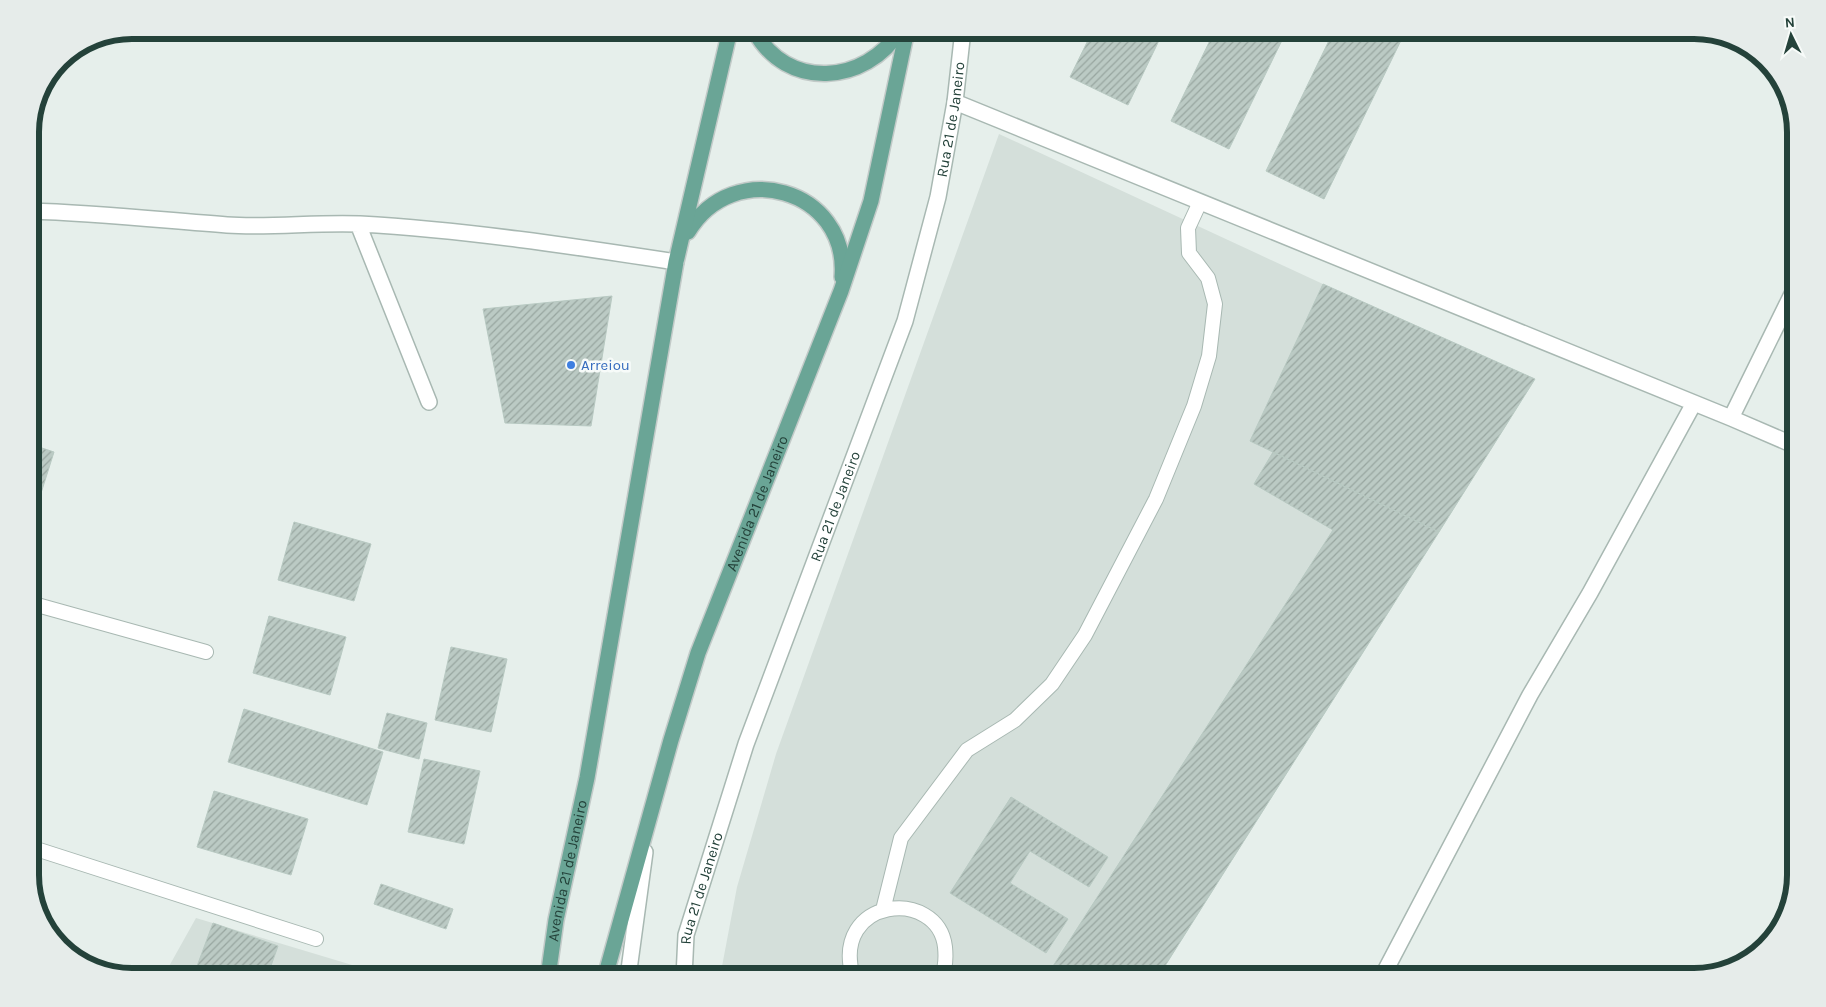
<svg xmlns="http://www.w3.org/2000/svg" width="1826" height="1007" font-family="Karla,sans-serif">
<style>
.built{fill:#d4dfda}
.building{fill:url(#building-hatch);stroke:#b8c9c2}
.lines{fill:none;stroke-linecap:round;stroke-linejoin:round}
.service-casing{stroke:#a8b8b2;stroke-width:16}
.minor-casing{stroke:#a8b8b2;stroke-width:18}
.tertiary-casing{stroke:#a8b8b2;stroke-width:18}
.primary-casing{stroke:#c2cac8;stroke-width:18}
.service{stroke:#fff;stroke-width:14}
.minor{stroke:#fff;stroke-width:15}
.tertiary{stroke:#fff;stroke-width:15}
.primary{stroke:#6aa596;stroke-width:15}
.shop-dot{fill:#3f7fe0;stroke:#f7fbf9;stroke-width:2}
.labels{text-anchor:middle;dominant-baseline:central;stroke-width:5;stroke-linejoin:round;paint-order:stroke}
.street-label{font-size:15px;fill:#24423a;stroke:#f7fbf9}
.shop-label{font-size:15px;fill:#366cbe;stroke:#f7fbf9;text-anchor:start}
.rim{fill:none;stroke:#24423a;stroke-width:6}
</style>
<defs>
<pattern id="building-hatch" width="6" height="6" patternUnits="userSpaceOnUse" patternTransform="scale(1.25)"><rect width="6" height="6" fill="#bbcac4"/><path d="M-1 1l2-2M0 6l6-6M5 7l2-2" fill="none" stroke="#98a6a0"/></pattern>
</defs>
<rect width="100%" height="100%" fill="#e6efeb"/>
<path class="built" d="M 999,134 L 1323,284 L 1535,379 L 1158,977 L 720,977 L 737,887 L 776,754 Z
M 196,918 L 392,977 L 163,977 Z"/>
<path class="building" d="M 1093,30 L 1164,30 L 1128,105 L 1070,77 Z
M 1215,30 L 1287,30 L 1229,149 L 1171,121 Z
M 1334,30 L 1406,30 L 1324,199 L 1266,171 Z
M 1323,284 L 1535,379 L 1439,532 L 1250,441 Z
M 612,296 L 591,426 L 505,423 L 483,309 Z
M 30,444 L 54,452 L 30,528 Z
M 1273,452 L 1439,532 L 1158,977 L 1046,977 L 1333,530 L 1254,484 Z
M 294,522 L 371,544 L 354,601 L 278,580 Z
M 269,616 L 346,637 L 330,695 L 253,673 Z
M 451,647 L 507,659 L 491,732 L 435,720 Z
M 244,709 L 383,752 L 367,805 L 228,762 Z
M 387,713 L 427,723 L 419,759 L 378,748 Z
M 424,759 L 480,771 L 464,844 L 408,832 Z
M 214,791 L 308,819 L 291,875 L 197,847 Z
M 1011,797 L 1108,857 L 1089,887 L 1030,851 L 1010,883 L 1068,919 L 1046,953 L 950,893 Z
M 381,884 L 453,909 L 446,929 L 374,904 Z
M 213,923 L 278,946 L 267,977 L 193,977 Z"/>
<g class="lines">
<g class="service-casing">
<path id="service" d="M 30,603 L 206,652
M 30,847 L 316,939
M 883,910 L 901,838 L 967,750 L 1015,720 L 1052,684 L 1085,635 L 1156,499 L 1194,406 L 1209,356 L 1215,304 L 1208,278 L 1189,253 L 1188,228 L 1200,202
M 853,977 C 830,897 938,887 945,947 C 946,957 946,968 941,977"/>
</g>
<g class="minor-casing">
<path id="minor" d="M 955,102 L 1731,418 L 1796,446
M 30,211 C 96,213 161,220 227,225 C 271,228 316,222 360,224 C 466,230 571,246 676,262
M 358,224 L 429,402
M 1731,418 L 1796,286
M 1382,977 L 1530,695 L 1590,593 L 1694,403"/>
</g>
<g class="tertiary-casing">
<g id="tertiary">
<path d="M 628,977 L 645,852"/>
<path id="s1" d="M 684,977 L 686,935 L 746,744 L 905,321 L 938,197 L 955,102 L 963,30"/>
</g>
</g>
<g class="primary-casing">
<g id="primary">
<path d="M 754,30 C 786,91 866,85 900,30"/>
<path d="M 688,232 C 733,156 849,189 842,277"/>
<path id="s2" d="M 548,977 L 556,920 L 587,778 L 676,262 L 730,30"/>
<path id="s3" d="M 605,977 L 671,740 L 698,653 L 841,291 L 871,201 L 907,30"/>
</g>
</g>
<use href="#service" class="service"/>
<use href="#minor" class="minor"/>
<use href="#tertiary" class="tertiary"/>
<use href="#primary" class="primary"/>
</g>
<circle class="shop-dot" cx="571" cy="365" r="5"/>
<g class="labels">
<g class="street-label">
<text stroke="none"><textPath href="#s1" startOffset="901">Rua 21 de Janeiro</textPath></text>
<text stroke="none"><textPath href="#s3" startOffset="498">Avenida 21 de Janeiro</textPath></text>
<text stroke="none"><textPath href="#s1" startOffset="496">Rua 21 de Janeiro</textPath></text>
<text stroke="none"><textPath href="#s2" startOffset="108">Avenida 21 de Janeiro</textPath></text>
<text stroke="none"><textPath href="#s1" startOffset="91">Rua 21 de Janeiro</textPath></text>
</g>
<g class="shop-label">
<text x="581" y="365">Arreiou</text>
</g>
</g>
<path d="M0 0H1826V1007H0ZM132 39H1694A93 93 0 0 1 1787 132V875A93 93 0 0 1 1694 968H132A93 93 0 0 1 39 875V132A93 93 0 0 1 132 39Z" fill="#e6ecea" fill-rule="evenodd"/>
<path class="rim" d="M132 39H1694A93 93 0 0 1 1787 132V875A93 93 0 0 1 1694 968H132A93 93 0 0 1 39 875V132A93 93 0 0 1 132 39Z"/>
<g transform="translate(1791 35) rotate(355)" stroke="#f7fbf9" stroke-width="4" paint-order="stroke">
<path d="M0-4L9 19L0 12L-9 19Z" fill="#24423a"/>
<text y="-8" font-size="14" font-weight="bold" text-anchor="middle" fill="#24423a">N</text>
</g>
</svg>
